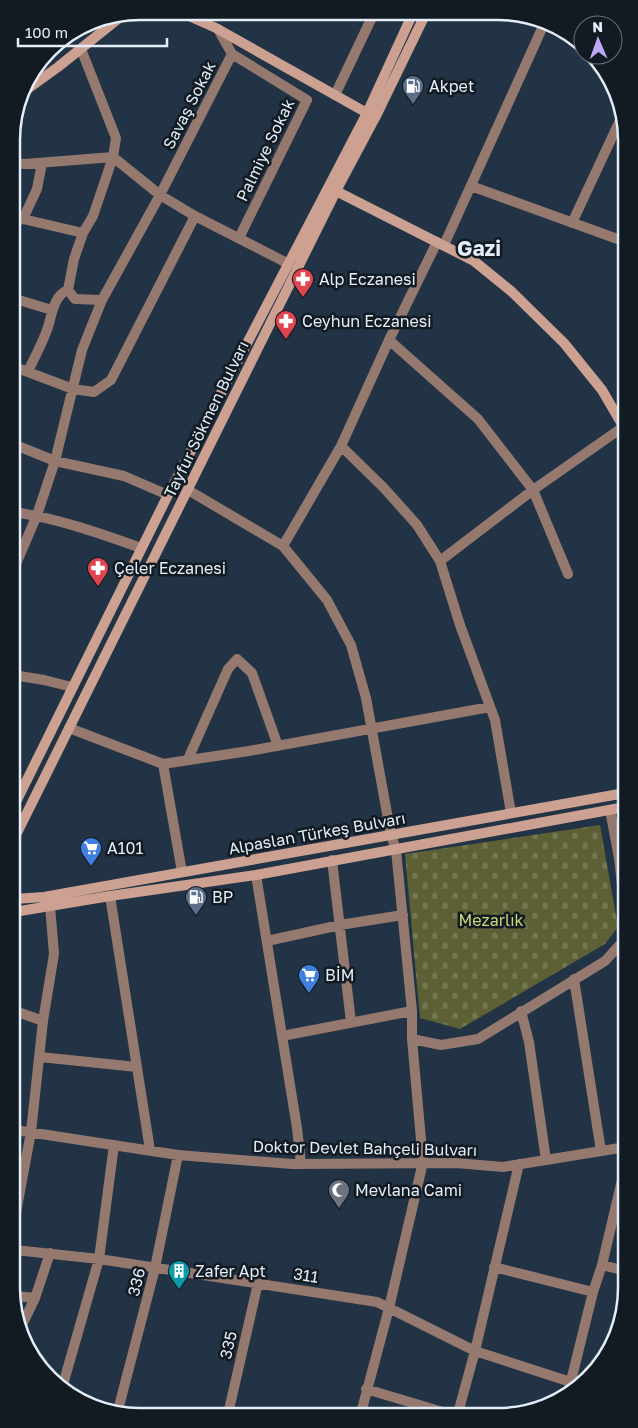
<svg xmlns="http://www.w3.org/2000/svg" width="638" height="1428" font-family="'Golos Text',sans-serif">
<style>
.cemetery{fill:url(#cemetery-stones)}
.lines{fill:none;stroke-linecap:round;stroke-linejoin:round}
.street{stroke:#95796f;stroke-width:10}
.secondary{stroke:#cda191;stroke-width:10}
.labels{text-anchor:middle;dominant-baseline:central;stroke-width:5;stroke-linejoin:round;paint-order:stroke}
.poi-label{font-size:16px;fill:#e3eef9;stroke:#121a22;text-anchor:start}
.street-label{font-size:16px;fill:#e3eef9;stroke:#121a22}
.park-label{font-size:16px;fill:#ced67b;stroke:#121a22}
.district-label{font-size:21px;font-weight:bold;fill:#e3eef9;stroke:#121a22}
.rim{fill:none;stroke:#e3eef9;stroke-width:2.5}
</style>
<defs>
<pattern id="cemetery-stones" width="16" height="16" patternUnits="userSpaceOnUse" patternTransform="scale(1.25)"><rect width="16" height="16" fill="#5c6034"/><path d="M2 7V4a2 2 0 0 1 4 0v3zM10 15v-3a2 2 0 0 1 4 0v3z" fill="#737752"/></pattern>
</defs>
<rect width="100%" height="100%" fill="#213344"/>
<path class="cemetery" d="M 600,825 L 618,927 L 605,944 L 460,1029 L 420,1018 L 405,854 Z"/>
<g class="lines">
<path class="street" d="M 232,54 L 307,100 L 239,238
M 29,76 L 34,84
M 335,95 L 374,13
M 12,163 L 25,164 L 113,157 L 160,195 L 195,216 L 289,264
M 471,186 L 623,241
M 23,219 L 37,189 L 42,163
M 12,221 L 23,219 L 83,233
M 572,223 L 622,116
M 444,245 L 544,24
M 68,290 L 74,259 L 83,233 L 93,216 L 113,157 L 116,138 L 81,49
M 68,290 L 75,299 L 102,300
M 12,298 L 52,310
M 389,340 L 478,419 L 533,490 L 568,574
M 12,366 L 73,389 L 94,392 L 111,380 L 195,216
M 28,371 C 35,357 43,342 48,327 C 52,314 54,295 68,290
M 13,444 L 55,461 L 124,476 L 168,495
M 341,446 L 384,488 L 417,525 L 440,561 L 460,625 L 495,720 L 511,813
M 188,490 L 283,546 L 327,600 L 351,645 L 366,698 L 391,835 L 396,850 L 412,1011 L 412,1039 L 423,1162 L 389,1308 L 361,1413
M 13,512 C 57,518 99,533 141,548
M 283,546 L 341,446 L 389,340 L 437,242
M 440,561 L 533,490 L 623,427
M 13,571 L 37,515 L 55,461 L 82,350 L 102,300 L 160,195 L 232,54 L 218,29
M 13,675 L 44,680 L 72,687
M 69,728 L 163,764 L 182,872
M 188,759 L 228,669 L 237,659 L 252,673 L 278,746
M 163,764 L 249,751 L 490,707
M 610,810 L 619,858 L 625,912
M 332,860 L 351,1022
M 256,875 L 297,1128 L 301,1164
M 110,896 L 150,1150
M 267,941 L 340,925 L 403,915
M 574,979 L 601,1151
M 15,1011 L 43,1021
M 521,1011 L 529,1042 L 546,1160
M 282,1036 L 412,1011
M 412,1039 L 441,1045 L 478,1039 L 605,961 L 625,939
M 40,1057 L 137,1067
M 15,1130 L 178,1155 L 292,1164 L 456,1163 L 503,1167 L 626,1147
M 15,1218 L 31,1132 L 43,1021 L 54,954 L 50,906
M 15,1250 L 99,1259 L 377,1302 L 475,1351 L 577,1384
M 602,1265 L 626,1271
M 494,1267 L 593,1292
M 16,1296 L 35,1298
M 20,1329 L 35,1298 L 50,1253
M 62,1388 L 99,1259 L 114,1145
M 366,1389 L 446,1413
M 569,1389 L 593,1292 L 602,1265 L 626,1163
M 458,1413 L 475,1351 L 519,1164
M 117,1414 L 155,1268 L 178,1155
M 228,1414 L 258,1283"/>
<path class="secondary" d="M 180,12 L 216,28 L 367,113
M 22,93 L 58,67 L 124,14
M 336,191 L 474,261 L 511,291 L 564,343 L 602,390 L 623,426
M 14,806 L 168,495 L 367,113 L 413,13
M 14,839 L 336,191 L 376,116 L 426,13
M 14,899 L 44,897 L 625,793
M 14,912 L 110,896 L 256,875 L 625,807"/>
</g>
<defs>
<g id="fuel-pin" transform="scale(1.125)"><path d="M0 17L-7.5 6A9.5 9.5 0 1 1 7.5 6Z" fill="#5c6f8a" stroke="#121a22"/><path d="M-5.5-6h7V0h2V4h1.3V-2.5L3-4.5l.8-.8L6-3V5H2.5V1h-1V6h-7ZM-4.2-4.7v3.2H.2V-4.7Z" fill="#fff"/></g>
<g id="pharmacy-pin" transform="scale(1.125)"><path d="M0 17L-7.5 6A9.5 9.5 0 1 1 7.5 6Z" fill="#e0444e" stroke="#121a22"/><path d="M-2-6h4v4h4v4h-4v4h-4v-4h-4v-4h4Z" fill="#fff"/></g>
<g id="supermarket-pin" transform="scale(1.125)"><path d="M0 17L-7.5 6A9.5 9.5 0 1 1 7.5 6Z" fill="#3f7fe0" stroke="#121a22"/><path d="M-6-5.5h2.5l.6 2H6L4.5 2H-2.5L-4.4-4H-6ZM-1.5 3.2a1.3 1.3 0 1 0 .1 0ZM3 3.2a1.3 1.3 0 1 0 .1 0Z" fill="#fff"/></g>
<g id="mosque-pin" transform="scale(1.125)"><path d="M0 17L-7.5 6A9.5 9.5 0 1 1 7.5 6Z" fill="#6b7280" stroke="#121a22"/><path d="M3.5-4.9A6 6 0 1 0 3.5 4.9A5 5 0 1 1 3.5-4.9Z" fill="#fff"/></g>
<g id="building-pin" transform="scale(1.125)"><path d="M0 17L-7.5 6A9.5 9.5 0 1 1 7.5 6Z" fill="#0f9aa8" stroke="#121a22"/><path d="M-4-6H4V6H1V3H-1V6H-4ZM-2.5-4.3h1.7v1.8h-1.7ZM.8-4.3h1.7v1.8H.8ZM-2.5-1h1.7V.8h-1.7ZM.8-1h1.7V.8H.8Z" fill="#fff"/></g>
</defs>
<g fill-rule="evenodd">
<use href="#fuel-pin" x="413" y="86"/>
<use href="#pharmacy-pin" x="303" y="279"/>
<use href="#pharmacy-pin" x="286" y="321"/>
<use href="#pharmacy-pin" x="98" y="568"/>
<use href="#supermarket-pin" x="91" y="848"/>
<use href="#fuel-pin" x="196" y="897"/>
<use href="#supermarket-pin" x="309" y="975"/>
<use href="#mosque-pin" x="339" y="1190"/>
<use href="#building-pin" x="179" y="1271"/>
</g>
<g class="labels">
<g class="poi-label">
<text x="429" y="86">Akpet</text>
<text x="319" y="279">Alp Eczanesi</text>
<text x="302" y="321">Ceyhun Eczanesi</text>
<text x="114" y="568">Çeler Eczanesi</text>
<text x="107" y="848">A101</text>
<text x="212" y="897">BP</text>
<text x="325" y="975">BİM</text>
<text x="355" y="1190">Mevlana Cami</text>
<text x="195" y="1271">Zafer Apt</text>
</g>
<g class="street-label">
<text transform="translate(189 105) rotate(-63)">Savaş Sokak</text>
<text transform="translate(265 150) rotate(-64)">Palmiye Sokak</text>
<text transform="translate(206 419) rotate(-64)">Tayfur Sökmen Bulvarı</text>
<text transform="translate(317 833) rotate(-10)">Alpaslan Türkeş Bulvarı</text>
<text transform="translate(365 1148) rotate(1)">Doktor Devlet Bahçeli Bulvarı</text>
<text transform="translate(306 1275) rotate(9)">311</text>
<text transform="translate(136 1282) rotate(-76)">336</text>
<text transform="translate(228 1345) rotate(-77)">335</text>
</g>
<g class="park-label">
<text x="491" y="920">Mezarlık</text>
</g>
<g class="district-label">
<text x="479" y="248">Gazi</text>
</g>
</g>
<path d="M0 0H638V1428H0ZM140 20H498A120 120 0 0 1 618 140V1288A120 120 0 0 1 498 1408H140A120 120 0 0 1 20 1288V140A120 120 0 0 1 140 20Z" fill="#121a22" fill-rule="evenodd"/>
<path class="rim" d="M140 20H498A120 120 0 0 1 618 140V1288A120 120 0 0 1 498 1408H140A120 120 0 0 1 20 1288V140A120 120 0 0 1 140 20Z"/>
<g transform="translate(598 40) rotate(358)"><circle r="24" fill="#121a22" stroke="#666f78"/>
<path d="M0-4L9 19L0 12L-9 19Z" fill="#bfa9f4"/>
<text y="-8" font-size="14" font-weight="bold" text-anchor="middle" fill="#e3eef9">N</text>
</g>
<path d="M18 38v8h149v-8" fill="none" stroke="#e3eef9" stroke-width="2.5"/>
<text x="25" y="38" font-size="15" fill="#e3eef9" stroke="#121a22" stroke-width="4" paint-order="stroke">100 m</text>
</svg>
